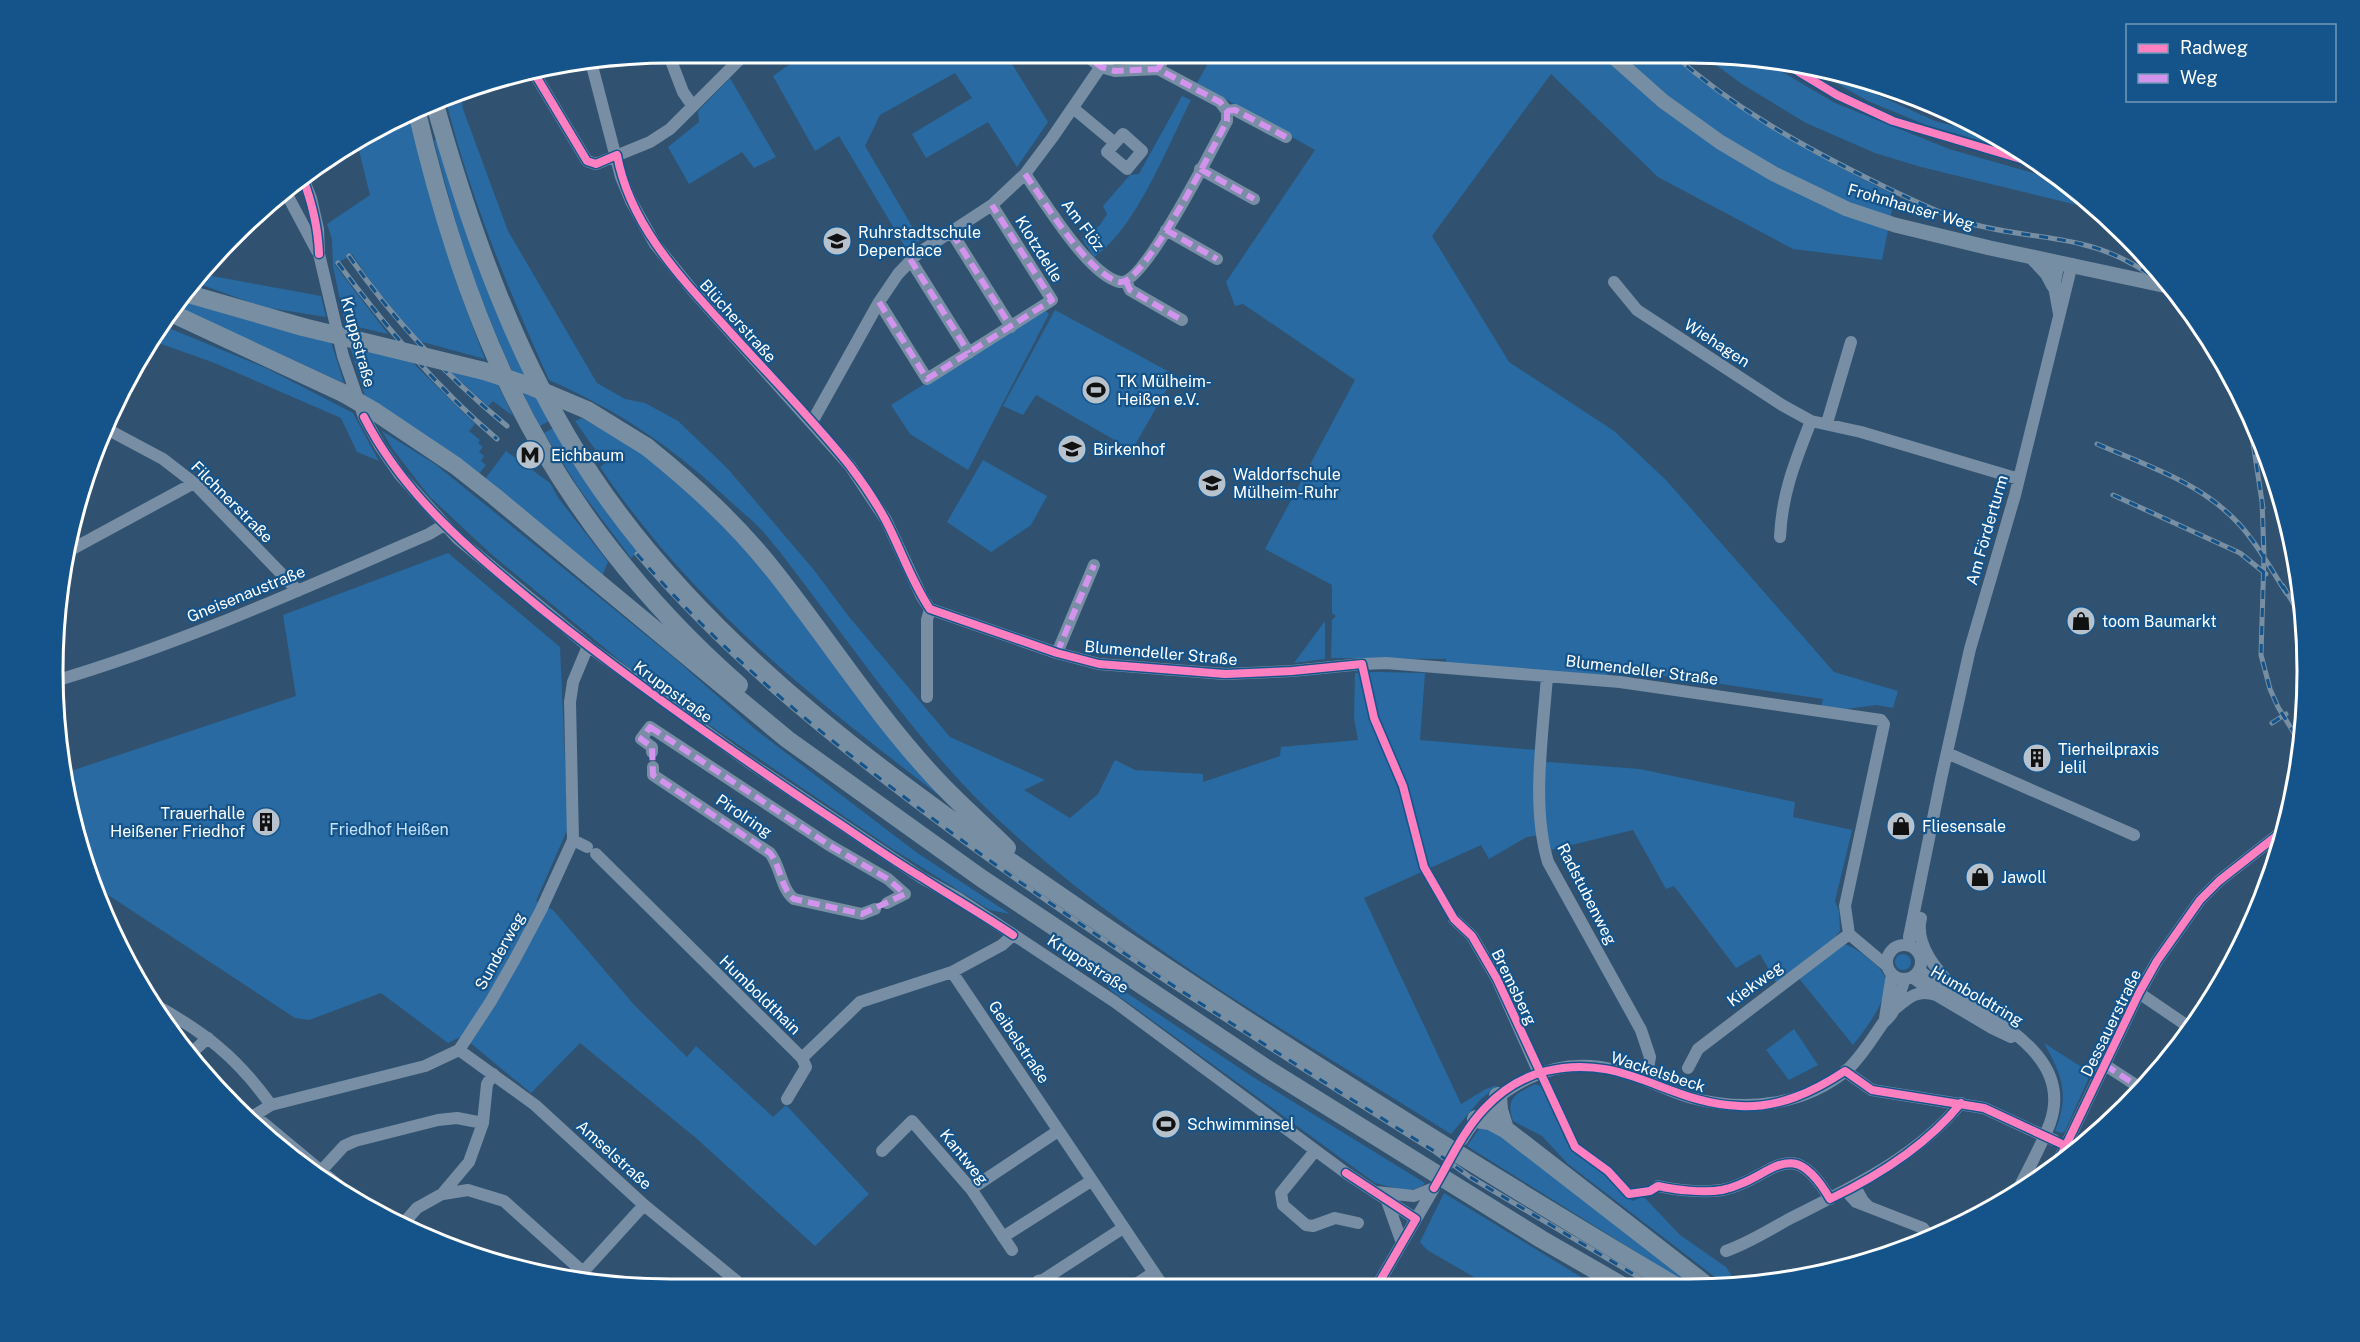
<svg xmlns="http://www.w3.org/2000/svg" width="2360" height="1342" font-family="'Public Sans',sans-serif">
<style>
.green{fill:#286aa1}
.lines{fill:none;stroke-linecap:round;stroke-linejoin:round}
.minor-tunnel{stroke:#4f6c85;stroke-width:12;stroke-dasharray:12 6;stroke-linecap:butt}
.minor{stroke:#778ea4;stroke-width:12}
.major{stroke:#768ea3;stroke-width:15}
.highway{stroke:#788fa3;stroke-width:18}
.rail-casing{stroke:#788fa3;stroke-width:5}
.rail{stroke:#15548b;stroke-width:3;stroke-dasharray:9;stroke-linecap:butt}
.minor-bridge{stroke:#778ea4;stroke-width:12}
.highway-bridge{stroke:#788fa3;stroke-width:18}
.quiet{stroke:#d193ec;stroke-width:6;stroke-dasharray:12 6;stroke-linecap:butt}
.cycleway-casing{stroke:#15548b;stroke-width:11}
.cycleway{stroke:#ff80c0;stroke-width:8}
.labels{text-anchor:middle;dominant-baseline:central;stroke-width:4.5;stroke-linejoin:round;paint-order:stroke}
.street-label{font-size:16px;fill:#fff;stroke:#15548b}
.poi-label{font-size:16px;fill:#fff;stroke:#15548b;text-anchor:start}
.park-label{font-size:16px;fill:#c3e2fb;stroke:#15548b}
.rim{fill:none;stroke:#fff;stroke-width:3}
</style>
<rect width="100%" height="100%" fill="#305270"/>
<path class="green" d="M 1670,54 C 1737,113 1815,156 1895,195 L 1882,260 L 1793,249 L 1658,177 L 1551,74 L 1432,236 L 1509,362 L 1614,431 L 1666,480 L 1834,672 L 1898,691 L 1893,708 L 1876,705 L 1846,709 L 1821,707 L 1823,699 L 1688,679 L 1615,670 L 1605,676 L 1446,663 L 1446,659 L 1331,658 L 1332,620 L 1336,616 L 1332,613 L 1332,585 L 1265,549 L 1355,380 L 1243,304 L 1235,306 L 1226,282 L 1315,150 L 1197,83 L 1212,56 Z
M 1701,54 L 1729,54 L 1762,60 L 1835,103 L 1949,149 L 2061,181 L 2102,211 L 1921,167 L 1875,153 L 1806,123 L 1742,84 Z
M 1007,56 L 1048,122 L 1017,167 L 988,122 L 926,158 L 912,134 L 972,98 L 955,73 L 880,115 L 865,146 L 920,240 L 907,250 L 839,136 L 815,151 L 773,76 L 800,57 Z
M 1815,71 L 1844,77 L 1871,92 L 1935,121 L 2005,140 L 2023,153 L 1926,125 L 1868,101 Z
M 730,78 L 776,157 L 754,168 L 742,152 L 689,184 L 668,147 L 699,122 L 698,111 Z
M 460,90 L 463,109 L 508,231 L 597,383 L 625,399 L 645,403 L 678,421 L 728,469 L 814,570 L 850,618 L 950,737 L 1045,780 L 1024,790 L 1070,818 L 1098,794 L 1115,760 L 1135,770 L 1203,774 L 1203,782 L 1280,756 L 1281,747 L 1358,740 L 1354,718 L 1355,673 C 1379,671 1401,673 1425,673 L 1420,740 L 1536,750 L 1535,761 L 1640,769 L 1795,802 L 1793,817 L 1852,830 L 1835,901 L 1839,911 L 1840,931 L 1833,940 C 1849,945 1858,949 1870,960 C 1876,965 1883,970 1885,978 C 1891,997 1864,1031 1853,1045 L 1797,976 L 1777,984 L 1760,954 L 1736,968 L 1674,886 L 1666,889 L 1633,830 L 1551,850 L 1547,834 L 1527,837 L 1489,859 L 1481,845 L 1364,898 L 1461,1104 L 1486,1089 L 1498,1085 L 1481,1099 L 1451,1134 C 1291,1033 1120,939 983,805 C 921,743 870,671 817,601 C 800,579 784,556 766,535 C 756,523 743,513 731,502 C 677,450 618,410 549,380 C 508,289 469,194 445,97 Z
M 1182,96 L 1191,100 C 1168,145 1136,229 1094,257 L 1082,239 L 1100,225 L 1107,214 L 1103,206 L 1130,175 L 1139,174 Z
M 408,112 C 428,196 453,278 485,359 L 419,341 L 374,286 L 352,254 L 335,265 L 388,334 L 345,324 L 333,266 L 332,239 L 327,224 L 370,195 L 357,142 Z
M 437,139 L 551,420 L 540,426 C 509,368 482,307 462,243 C 452,210 443,175 434,141 Z
M 203,272 L 212,276 L 321,296 L 326,317 L 263,307 L 194,282 Z
M 181,298 L 331,342 L 344,383 L 174,306 Z
M 1044,309 L 1049,314 L 968,470 L 910,434 L 891,405 Z
M 1055,310 L 1175,375 L 1132,450 L 1036,395 L 1023,415 L 1003,406 Z
M 159,324 L 266,368 L 353,413 L 379,461 L 357,452 L 341,418 L 212,362 L 150,340 Z
M 350,346 L 410,360 L 475,424 L 469,431 L 480,440 L 478,443 L 483,447 L 479,452 L 484,456 L 481,461 L 486,465 L 479,474 L 365,396 Z
M 447,369 L 497,383 L 513,416 L 493,401 L 488,406 Z
M 582,418 L 647,456 L 716,513 L 961,812 C 824,707 697,611 600,467 L 608,461 L 594,448 L 575,421 Z
M 555,427 L 639,550 L 631,558 L 580,490 L 544,433 Z
M 382,431 L 435,464 L 673,657 L 756,730 L 916,852 L 1010,914 L 990,910 L 891,848 L 647,683 L 491,554 L 429,496 L 392,448 Z
M 506,451 L 550,483 L 559,499 L 608,562 L 602,576 L 485,479 Z
M 983,460 L 1047,496 L 1031,525 L 991,552 L 947,522 Z
M 448,553 L 560,647 L 568,828 L 536,901 L 553,910 L 635,1006 L 687,1057 L 696,1046 L 773,1117 L 786,1105 L 869,1194 L 815,1246 L 696,1138 L 580,1043 L 531,1093 L 462,1036 L 448,1043 L 381,993 L 309,1020 L 295,1018 L 93,885 L 64,792 L 62,774 L 296,696 L 283,615 Z
M 1325,621 L 1325,659 L 1294,663 Z
M1895 962a8 8 0 1 1 16 0a8 8 0 1 1-16 0Z
M 1091,969 L 1253,1077 L 1425,1183 C 1414,1196 1389,1186 1375,1183 L 1112,991 Z
M 1794,1029 L 1818,1065 L 1789,1080 L 1766,1050 Z
M 2044,1043 L 2091,1073 L 2065,1131 L 2062,1133 L 2055,1131 C 2070,1095 2062,1075 2044,1043 Z
M 1535,1084 L 1541,1086 L 1569,1147 L 1608,1174 L 1625,1195 L 1633,1201 L 1643,1196 L 1680,1235 L 1726,1267 L 1737,1284 L 1724,1284 L 1568,1164 L 1542,1136 L 1513,1121 C 1505,1097 1516,1094 1535,1084 Z
M 254,1127 L 260,1128 L 309,1169 L 263,1136 Z
M 1493,1127 L 1694,1285 L 1689,1285 L 1467,1146 L 1479,1129 Z
M 1444,1193 L 1594,1285 L 1488,1285 L 1427,1250 L 1420,1242 Z"/>
<g class="lines">
<path class="minor-tunnel" d="M 1438,1182 L 1457,1148"/>
<path class="minor" d="M 590,58 L 621,177 L 631,201 L 655,244 L 694,292 L 850,466 L 886,520 L 922,597 L 930,609
M 670,58 L 683,92 L 692,105
M 1158,69 L 1165,56
M 533,71 L 587,161 L 596,164 L 650,142 L 670,129 L 742,57
M 1073,108 L 1115,143 L 1107,152 L 1127,169 L 1142,151 L 1123,134 L 1115,143
M 1227,111 L 1235,110 L 1286,137
M 1200,169 L 1254,199
M 1025,174 C 1044,201 1089,276 1120,282 C 1144,285 1214,145 1227,121 L 1227,111 L 1220,102 L 1158,69 L 1115,71 L 1101,67 L 1087,56
M 302,176 L 311,198 L 318,229 L 319,254 L 343,356 L 364,417 L 380,446 L 400,475 L 457,538 L 588,646 L 747,761 L 922,878 L 958,898 L 1115,1002 L 1346,1173 L 1416,1219
M 284,189 L 317,251
M 1166,230 L 1217,259
M 952,233 L 1011,327
M 910,259 L 969,353
M 1126,281 L 1130,290 L 1182,320
M 1614,282 L 1637,310 L 1782,405 L 1811,421 L 1861,432 L 2019,479
M 879,302 L 927,379 L 1052,300 L 992,205
M 2059,314 L 2054,286 L 2059,262
M 812,422 L 879,302 L 898,274 L 917,254 L 992,205 L 1025,174 L 1052,138 L 1108,56
M 1827,423 L 1851,342
M 105,428 L 163,459 L 194,483 L 298,591
M 1780,537 C 1782,493 1795,462 1811,421
M 65,553 L 194,483
M 930,609 L 1057,653 L 1099,664 L 1225,674 L 1292,671 L 1362,664 L 1386,663 L 1620,682 L 1881,720 L 1884,724 L 1845,906 L 1849,934 L 1887,966
M 1057,653 L 1094,565
M 1547,676 C 1543,734 1531,806 1548,862 L 1641,1030 L 1650,1057 L 1646,1080
M 55,681 C 184,643 306,587 429,534 L 444,525
M 927,697 L 927,620 L 930,609
M 652,752 L 652,747 L 641,739 L 650,727 L 829,845 L 888,879 L 905,894 L 887,903
M 1947,753 L 2134,835
M 653,767 L 653,775 L 770,853 C 781,867 781,889 794,899 L 862,914 L 875,909
M 573,840 L 587,847
M 596,854 L 802,1058 L 860,1002 L 952,972 L 1002,945 L 1013,935
M 1921,918 C 1914,945 1938,972 1956,990
M 1454,919 L 1472,936 L 1497,979 L 1539,1073
M1887 962a17 17 0 1 1 34 0a17 17 0 1 1-34 0Z
M 1910,946 L 1909,937 L 1941,779 L 1970,649 L 2015,495 L 2072,264
M 1919,970 C 1934,984 1952,991 1969,1002 C 2011,1030 2071,1063 2050,1123 C 2041,1147 2027,1171 2016,1194
M 952,972 L 1163,1286
M 1912,977 L 1938,996 L 1992,1028 L 2011,1037
M 2139,993 L 2189,1027
M 152,1003 C 204,1032 236,1056 271,1105
M 1896,1008 C 1909,997 1918,989 1936,995
M 1885,1018 L 1892,974
M 459,1050 L 535,1105 L 644,1205 L 745,1288
M 189,1055 L 208,1038
M 2105,1065 L 2142,1089
M 1688,1068 L 1698,1049 L 1849,934
M 1845,1071 L 1872,1090 L 1984,1108 L 2029,1129
M 787,1099 L 806,1067 L 802,1058
M 254,1115 L 367,1209
M 247,1120 L 271,1105 L 425,1066 L 459,1050 L 491,1001 L 515,959 L 541,910 L 573,840 L 570,702 L 573,682 L 588,646
M 1462,1140 C 1494,1087 1552,1054 1615,1070 C 1642,1076 1666,1091 1692,1098 C 1745,1112 1804,1106 1847,1070 C 1862,1056 1871,1040 1883,1023 C 1886,1020 1890,1017 1892,1013 C 1899,1004 1900,990 1905,979
M 882,1151 L 912,1121 L 971,1189 L 1012,1250
M 1315,1151 L 1281,1193 L 1283,1205 L 1306,1225 L 1313,1226 L 1335,1218 L 1358,1223
M 2056,1166 L 2139,993 L 2157,961 L 2200,900 L 2219,881 L 2284,830
M 321,1171 L 344,1146 L 355,1141 L 438,1120 L 457,1118 L 483,1123
M 1658,1186 C 1675,1190 1704,1193 1722,1190 C 1772,1180 1790,1130 1830,1199
M 971,1189 L 1058,1131
M 1846,1191 L 1856,1202 L 1869,1207 L 1863,1201 L 1855,1187
M 1376,1192 L 1414,1196 L 1434,1188
M 443,1194 L 468,1190 L 504,1201 L 583,1272
M 1387,1201 L 1402,1243
M 1869,1207 L 1923,1228 L 1929,1236
M 403,1224 L 417,1208 L 442,1194 L 469,1162 L 483,1123 L 487,1084 L 493,1074
M 1003,1237 L 1091,1181
M 1726,1251 C 1749,1243 1769,1230 1791,1218 C 1852,1187 1917,1157 1961,1103
M 580,1280 L 583,1272 L 644,1205
M 1038,1281 L 1043,1280 L 1123,1228
M 1133,1286 L 1153,1273
M 1377,1286 L 1434,1188"/>
<path class="major" d="M 1610,54 L 1663,101 L 1720,142 L 1774,174 L 1847,209 L 1895,225 L 1990,248 L 2172,287
M 2032,257 L 2047,273 L 2054,286"/>
<path class="highway" d="M 434,101 C 471,232 516,361 592,476 C 712,656 904,789 1081,910 C 1274,1042 1473,1165 1674,1285
M 416,108 C 438,203 467,300 510,388 C 564,500 646,604 739,685
M 185,293 L 303,327
M 169,312 L 343,393
M 374,411 L 456,466 L 494,496 L 787,739 L 981,878 L 1269,1070 L 1541,1239 L 1621,1285
M 647,447 C 694,485 736,523 774,571 C 828,639 876,715 936,779 C 958,803 984,825 1007,848
M 1498,1096 L 1499,1110 L 1505,1129
M 1476,1119 L 1490,1121 L 1505,1129 L 1705,1284"/>
<g class="rail-casing">
<path id="rail" d="M 1673,54 C 1732,107 1802,146 1873,181 C 1904,196 1936,212 1969,223 C 2005,234 2044,235 2081,244 C 2121,253 2152,274 2183,300
M 349,256 C 395,322 445,375 507,426
M 338,263 C 386,327 436,387 497,439
M 2248,410 L 2263,508
M 2097,444 C 2148,466 2202,483 2240,525 C 2259,546 2272,571 2287,594
M 2113,495 L 2240,553 L 2266,574
M 2262,500 L 2264,556 L 2261,655 L 2270,689 L 2278,707 L 2302,746
M 637,554 C 722,654 823,736 928,815 C 1090,937 1262,1043 1434,1151 L 1470,1177 L 1652,1285
M 2283,586 L 2305,623
M 2272,723 L 2286,714"/>
</g>
<use href="#rail" class="rail"/>
<path class="minor-bridge" d="M 2029,1129 L 2054,1140"/>
<path class="highway-bridge" d="M 303,327 L 484,371 L 530,386 L 587,410 L 647,447
M 343,393 L 374,411"/>
<path class="quiet" d="M 1158,69 L 1165,56
M 1227,111 L 1235,110 L 1286,137
M 1200,169 L 1254,199
M 1025,174 C 1044,201 1089,276 1120,282 C 1144,285 1214,145 1227,121 L 1227,111 L 1220,102 L 1158,69 L 1115,71 L 1101,67 L 1087,56
M 1166,230 L 1217,259
M 952,233 L 1011,327
M 910,259 L 969,353
M 1126,281 L 1130,290 L 1182,320
M 879,302 L 927,379 L 1052,300 L 992,205
M 1057,653 L 1094,565
M 650,727 L 829,845 L 888,879 L 905,894 L 862,914 L 794,899 C 781,889 781,867 770,853 L 653,775 L 652,747 L 641,739 Z
M 2105,1065 L 2142,1089"/>
<g class="cycleway-casing">
<path id="cycleway" d="M 1789,66 L 1837,95 L 1893,121 L 2038,164
M 533,71 L 587,161 L 596,164 L 617,155 C 630,227 684,281 731,333 C 771,377 813,420 850,466 C 863,483 875,501 885,519 C 901,549 911,581 930,609 L 1057,653 L 1099,664 L 1225,674 L 1292,671 L 1362,664 L 1374,718 L 1403,786 L 1424,867 L 1454,919 L 1472,936 L 1497,979 L 1575,1147 L 1608,1171 L 1629,1194 L 1650,1191 L 1658,1186 C 1675,1190 1704,1193 1722,1190 C 1772,1180 1790,1130 1830,1199 C 1878,1176 1927,1145 1961,1103
M 302,176 C 312,202 318,226 319,254
M 364,417 C 405,498 475,554 544,611 C 632,682 725,747 819,810 C 853,832 886,856 921,877 C 952,897 983,915 1013,935
M 2056,1166 L 2139,993 L 2157,961 L 2200,900 L 2219,881 L 2284,830
M 1346,1173 L 1416,1219 L 1377,1286
M 1434,1188 C 1450,1161 1463,1131 1485,1108 C 1501,1091 1523,1077 1546,1071 C 1625,1052 1667,1104 1740,1106 C 1779,1108 1813,1092 1845,1071 L 1872,1090 L 1984,1108 L 2066,1146"/>
</g>
<use href="#cycleway" class="cycleway"/>
</g>
<defs>
<g id="school-disc" transform="scale(1.5)"><circle r="9.5" fill="#b7c2cd" stroke="#15548b"/><path d="M0-5L7-2L0 1L-7-2ZM-4 1L0 2.5L4 1V4Q0 6-4 4Z" fill="#111"/></g>
<g id="stadium-disc" transform="scale(1.5)"><circle r="9.5" fill="#b7c2cd" stroke="#15548b"/><path d="M0-5a6.5 5 0 1 0 0 10a6.5 5 0 1 0 0-10ZM-3.5-1.8h7v3.6h-7Z" fill="#111"/></g>
<g id="metro-disc" transform="scale(1.5)"><circle r="9.5" fill="#b7c2cd" stroke="#15548b"/><path d="M-5.5 5V-5H-3L0 0L3-5H5.5V5H3V-.5L0 4L-3-.5V5Z" fill="#111"/></g>
<g id="shop-disc" transform="scale(1.5)"><circle r="9.5" fill="#b7c2cd" stroke="#15548b"/><path d="M-5-2.5h2.3a2.7 3.5 0 0 1 5.4 0H5L5.5 6h-11ZM-1.5-2.5h3a1.5 2.3 0 0 0-3 0Z" fill="#111"/></g>
<g id="building-disc" transform="scale(1.5)"><circle r="9.5" fill="#b7c2cd" stroke="#15548b"/><path d="M-4-6H4V6H1V3H-1V6H-4ZM-2.5-4.3h1.7v1.8h-1.7ZM.8-4.3h1.7v1.8H.8ZM-2.5-1h1.7V.8h-1.7ZM.8-1h1.7V.8H.8Z" fill="#111"/></g>
</defs>
<g fill-rule="evenodd">
<use href="#school-disc" x="837" y="241"/>
<use href="#stadium-disc" x="1096" y="390"/>
<use href="#school-disc" x="1072" y="449"/>
<use href="#metro-disc" x="530" y="455"/>
<use href="#school-disc" x="1212" y="483"/>
<use href="#shop-disc" x="2081" y="621"/>
<use href="#building-disc" x="2037" y="758"/>
<use href="#building-disc" x="266" y="822"/>
<use href="#shop-disc" x="1901" y="826"/>
<use href="#shop-disc" x="1980" y="877"/>
<use href="#stadium-disc" x="1166" y="1124"/>
</g>
<g class="labels">
<g class="street-label">
<text transform="translate(1911 207) rotate(16)">Frohnhauser Weg</text>
<text transform="translate(1083 225) rotate(53)">Am Flöz</text>
<text transform="translate(1039 249) rotate(58)">Klotzdelle</text>
<text transform="translate(738 321) rotate(48)">Blücherstraße</text>
<text transform="translate(358 342) rotate(75)">Kruppstraße</text>
<text transform="translate(1717 343) rotate(33)">Wiehagen</text>
<text transform="translate(232 502) rotate(45)">Filchnerstraße</text>
<text transform="translate(1987 530) rotate(-74)">Am Förderturm</text>
<text transform="translate(246 594) rotate(-22)">Gneisenaustraße</text>
<text transform="translate(1161 653) rotate(5)">Blumendeller Straße</text>
<text transform="translate(1642 670) rotate(7)">Blumendeller Straße</text>
<text transform="translate(673 692) rotate(36)">Kruppstraße</text>
<text transform="translate(744 816) rotate(34)">Pirolring</text>
<text transform="translate(1587 894) rotate(63)">Radstubenweg</text>
<text transform="translate(500 951) rotate(-61)">Sunderweg</text>
<text transform="translate(1088 964) rotate(33)">Kruppstraße</text>
<text transform="translate(1755 984) rotate(-36)">Kiekweg</text>
<text transform="translate(1514 987) rotate(64)">Bremsberg</text>
<text transform="translate(760 995) rotate(44)">Humboldthain</text>
<text transform="translate(1977 996) rotate(30)">Humboldtring</text>
<text transform="translate(2111 1023) rotate(-64)">Dessauerstraße</text>
<text transform="translate(1019 1042) rotate(56)">Geibelstraße</text>
<text transform="translate(1658 1072) rotate(18)">Wackelsbeck</text>
<text transform="translate(614 1155) rotate(42)">Amselstraße</text>
<text transform="translate(964 1157) rotate(51)">Kantweg</text>
</g>
<g class="poi-label">
<text x="858" y="232">Ruhrstadtschule<tspan x="858" dy="18">Dependace</tspan></text>
<text x="1117" y="381">TK Mülheim-<tspan x="1117" dy="18">Heißen e.V.</tspan></text>
<text x="1093" y="449">Birkenhof</text>
<text x="551" y="455">Eichbaum</text>
<text x="1233" y="474">Waldorfschule<tspan x="1233" dy="18">Mülheim-Ruhr</tspan></text>
<text x="2102" y="621">toom Baumarkt</text>
<text x="2058" y="749">Tierheilpraxis<tspan x="2058" dy="18">Jelil</tspan></text>
<text x="245" y="813" text-anchor="end">Trauerhalle<tspan x="245" dy="18">Heißener Friedhof</tspan></text>
<text x="1922" y="826">Fliesensale</text>
<text x="2001" y="877">Jawoll</text>
<text x="1187" y="1124">Schwimminsel</text>
</g>
<g class="park-label">
<text x="389" y="829">Friedhof Heißen</text>
</g>
</g>
<path d="M0 0H2360V1342H0ZM671 63H1689A608 608 0 0 1 2297 671V671A608 608 0 0 1 1689 1279H671A608 608 0 0 1 63 671V671A608 608 0 0 1 671 63Z" fill="#15548b" fill-rule="evenodd"/>
<path class="rim" d="M671 63H1689A608 608 0 0 1 2297 671V671A608 608 0 0 1 1689 1279H671A608 608 0 0 1 63 671V671A608 608 0 0 1 671 63Z"/>
<rect x="2126" y="24" width="210" height="78" fill="#15548b" stroke="#7398b9" stroke-width="1.5"/>
<rect x="2138" y="44" width="30" height="9" fill="#ff80c0" stroke="#7398b9" stroke-width="1.5"/>
<text x="2180" y="54" font-size="18" fill="#ffffff">Radweg</text>
<rect x="2138" y="74" width="30" height="9" fill="#d193ec" stroke="#7398b9" stroke-width="1.5"/>
<text x="2180" y="84" font-size="18" fill="#ffffff">Weg</text>
</svg>
